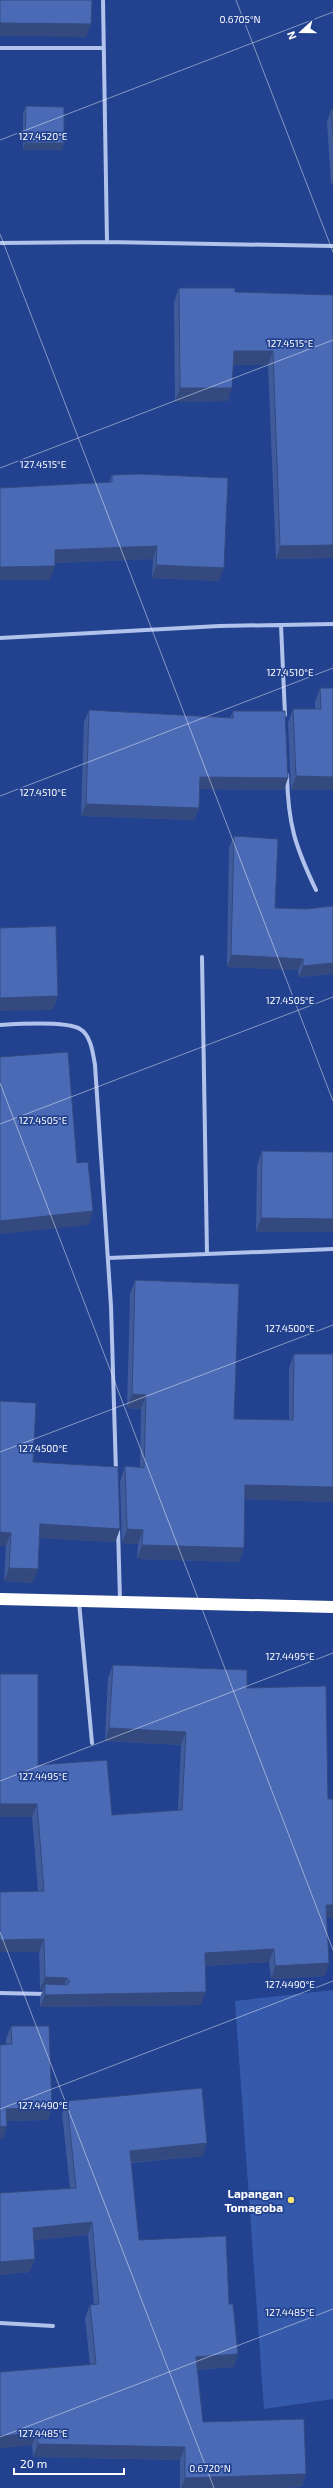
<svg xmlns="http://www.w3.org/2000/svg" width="333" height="2488" font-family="'Exo 2',sans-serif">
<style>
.park{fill:#365aab}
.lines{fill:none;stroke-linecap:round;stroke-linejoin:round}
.street{stroke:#b1c3ec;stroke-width:4}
.highway{stroke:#fff;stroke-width:12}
.wall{fill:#405b9c}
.shaded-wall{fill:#344a7f}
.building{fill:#4b6ab5;stroke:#344a7f}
.ticks{fill:none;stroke:#fff;stroke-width:1;stroke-opacity:0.45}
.poi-dot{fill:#f7e574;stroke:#22418e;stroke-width:1.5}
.labels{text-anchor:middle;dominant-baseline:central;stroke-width:3.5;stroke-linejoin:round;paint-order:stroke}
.poi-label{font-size:12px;font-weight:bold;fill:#fff;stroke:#22418e;text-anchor:end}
.ticks-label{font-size:10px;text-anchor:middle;fill:#fff;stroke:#22418e;stroke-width:3.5;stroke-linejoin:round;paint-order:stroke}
</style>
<rect width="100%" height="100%" fill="#22418e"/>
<path class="park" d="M 333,1990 L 333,2399 L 264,2409 L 235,2001 Z"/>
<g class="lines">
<path class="street" d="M 103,0 L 107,242
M 0,48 L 103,48
M 0,243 L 107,242 L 333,246
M 281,625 L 285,715
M 0,638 L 219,626 L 333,624
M 287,775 C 288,824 295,846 316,890
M 202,957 L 207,1254
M 0,1025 C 16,1024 67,1021 80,1029 C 91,1035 93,1054 95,1065 L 111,1306 L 116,1472
M 108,1258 L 333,1249
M 118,1528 L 120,1600
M 79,1602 L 92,1743
M 0,1993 L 46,1994
M 0,2323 L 53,2326"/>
<path class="highway" d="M 0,1599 L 333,1607"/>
</g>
<path class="wall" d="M 26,106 L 64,143 L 62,150 L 23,150 L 23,114 Z
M 331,110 L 333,110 L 333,185 L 331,185 L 327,122 Z
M 179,288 L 235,292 L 333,295 L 333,558 L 276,559 L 268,365 L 233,365 L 228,401 L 175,402 L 174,302 Z
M 112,475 L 219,581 L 152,578 L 153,559 L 55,563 L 50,580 L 0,580 L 0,488 L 109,482 Z
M 320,688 L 333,688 L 291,790 L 288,723 L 293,709 L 315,709 L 315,702 Z
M 89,710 L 230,718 L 233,711 L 284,790 L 200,789 L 199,808 L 194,820 L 81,816 L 84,722 Z
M 234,836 L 275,908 L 307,909 L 333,906 L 333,974 L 299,977 L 298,970 L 227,967 L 229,848 Z
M 262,1151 L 333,1152 L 256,1232 L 257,1165 Z
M 135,1280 L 234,1419 L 289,1420 L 289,1368 L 294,1354 L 333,1502 L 245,1499 L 244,1548 L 239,1562 L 137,1559 L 138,1544 L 122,1543 L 120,1481 L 125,1466 L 140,1467 L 141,1409 L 127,1408 L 130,1294 Z
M 0,1401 L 33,1462 L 120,1529 L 115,1542 L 40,1538 L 33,1583 L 4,1581 L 6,1546 L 0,1546 Z
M 113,1665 L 247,1688 L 327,1918 L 325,1976 L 271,1979 L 269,1962 L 205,1966 L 201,2005 L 40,2007 L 40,1997 L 43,1990 L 40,1990 L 38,1891 L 32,1817 L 38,1765 L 112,1815 L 178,1810 L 181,1745 L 105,1741 L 108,1678 Z
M 11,2026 L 52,2107 L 48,2120 L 7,2121 L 7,2126 L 3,2139 L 0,2139 L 0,2045 L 6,2044 L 6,2039 Z
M 67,2101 L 203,2156 L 131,2163 L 139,2240 L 229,2304 L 234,2367 L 197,2370 L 203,2422 L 306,2474 L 301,2487 L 274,2488 L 180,2488 L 180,2460 L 33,2457 L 32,2445 L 0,2448 L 90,2365 L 85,2318 L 90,2305 L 94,2305 L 88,2235 L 34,2240 L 30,2272 L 0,2275 L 70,2188 L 62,2114 Z"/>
<path class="shaded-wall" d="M 0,23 L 91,24 L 86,37 L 0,36 Z
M 25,143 L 64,143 L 62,150 L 23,150 Z
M 333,179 L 333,185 L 331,185 Z
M 234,351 L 273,351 L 268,365 L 229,365 Z
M 180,388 L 232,388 L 228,401 L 175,402 Z
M 333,545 L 333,558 L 276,559 L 280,546 Z
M 157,546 L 153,559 L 50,563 L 55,550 Z
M 156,565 L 224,568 L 219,581 L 152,578 Z
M 55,566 L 50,580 L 0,580 L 0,567 Z
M 296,776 L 333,777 L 333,790 L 291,790 Z
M 200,777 L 288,778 L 284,790 L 196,789 Z
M 86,804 L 199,808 L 194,820 L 81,816 Z
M 231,955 L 303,959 L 298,970 L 227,967 Z
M 333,963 L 333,974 L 299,977 L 303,966 Z
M 58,996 L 53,1010 L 0,1011 L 0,998 Z
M 93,1211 L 89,1225 L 0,1234 L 0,1221 Z
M 261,1218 L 333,1219 L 333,1232 L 256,1232 Z
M 132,1394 L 146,1395 L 141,1409 L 127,1408 Z
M 245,1485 L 333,1487 L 333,1502 L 240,1499 Z
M 40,1524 L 120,1529 L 115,1542 L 35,1538 Z
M 127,1529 L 143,1530 L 138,1544 L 122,1543 Z
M 0,1532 L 11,1533 L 6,1546 L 0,1546 Z
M 142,1545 L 244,1548 L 239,1562 L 137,1559 Z
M 9,1568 L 38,1569 L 33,1583 L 4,1581 Z
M 109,1728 L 186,1732 L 181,1745 L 105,1741 Z
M 0,1804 L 37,1804 L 32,1817 L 0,1817 Z
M 326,1905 L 333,1905 L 333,1918 L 321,1917 Z
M 44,1939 L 39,1952 L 0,1952 L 0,1940 Z
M 274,1949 L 269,1962 L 201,1966 L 205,1953 Z
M 329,1963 L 325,1976 L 271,1979 L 275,1966 Z
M 45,1977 L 67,1978 L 62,1990 L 45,1984 L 43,1990 L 40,1990 Z
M 206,1992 L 201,2005 L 40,2007 L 45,1995 Z
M 52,2107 L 48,2120 L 1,2121 L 6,2109 Z
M 7,2126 L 3,2139 L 0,2139 L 0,2127 Z
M 207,2143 L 203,2156 L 125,2163 L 130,2151 Z
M 92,2222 L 88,2235 L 28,2241 L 33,2228 Z
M 35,2259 L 30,2272 L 0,2275 L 0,2262 Z
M 238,2354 L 234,2367 L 191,2370 L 196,2357 Z
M 37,2433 L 32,2445 L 0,2448 L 0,2436 Z
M 38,2444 L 185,2447 L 180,2460 L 33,2457 Z
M 306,2474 L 301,2487 L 274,2488 L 181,2488 L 185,2478 Z"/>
<path class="building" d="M 0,0 L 92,0 L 91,24 L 0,23 Z
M 26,106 L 64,107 L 64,143 L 25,143 Z
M 331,110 L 333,110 L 333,136 Z
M 179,288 L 235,288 L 235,292 L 333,295 L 333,545 L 280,546 L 273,351 L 234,351 L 232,388 L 180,388 Z
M 140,474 L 228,478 L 224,568 L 156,565 L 157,546 L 55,550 L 55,566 L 0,567 L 0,488 L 112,482 L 112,475 Z
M 320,688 L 333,688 L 333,777 L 296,776 L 293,709 L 321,709 Z
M 89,710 L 233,718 L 233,711 L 285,711 L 288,778 L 200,777 L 199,808 L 86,804 Z
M 234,836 L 278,839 L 275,908 L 307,909 L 333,906 L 333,963 L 303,966 L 303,959 L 231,955 Z
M 56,926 L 58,996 L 0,998 L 0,928 Z
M 68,1052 L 77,1163 L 88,1162 L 93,1211 L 0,1221 L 0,1057 Z
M 262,1151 L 333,1152 L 333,1219 L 261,1218 Z
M 135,1280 L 239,1284 L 234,1419 L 293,1420 L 294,1354 L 333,1354 L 333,1487 L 245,1485 L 244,1548 L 142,1545 L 143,1530 L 127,1529 L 125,1466 L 144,1468 L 146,1395 L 132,1394 Z
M 0,1401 L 36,1403 L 33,1462 L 118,1467 L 120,1529 L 40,1524 L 38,1569 L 9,1568 L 11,1533 L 0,1532 Z
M 113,1665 L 247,1670 L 247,1688 L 326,1686 L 328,1799 L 333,1799 L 333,1905 L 326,1905 L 329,1963 L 275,1966 L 274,1949 L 205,1953 L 206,1992 L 45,1995 L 45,1984 L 67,1985 L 70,1981 L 67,1978 L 45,1977 L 44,1939 L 0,1940 L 0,1892 L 44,1891 L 37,1804 L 0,1804 L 0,1674 L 38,1674 L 38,1765 L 107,1760 L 112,1815 L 182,1810 L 186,1732 L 109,1728 Z
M 11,2026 L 49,2026 L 52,2107 L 6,2109 L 7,2126 L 0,2127 L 0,2045 L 12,2044 Z
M 202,2088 L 207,2143 L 130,2151 L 139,2240 L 226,2236 L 229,2304 L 233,2304 L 238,2354 L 196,2357 L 203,2422 L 304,2419 L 306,2474 L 185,2478 L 185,2447 L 38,2444 L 37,2433 L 0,2436 L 0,2372 L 96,2364 L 90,2305 L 99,2304 L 92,2222 L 33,2228 L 35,2259 L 0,2262 L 0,2193 L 76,2188 L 67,2101 Z"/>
<path class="ticks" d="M 236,0 L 333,252M 0,140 L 333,12M 0,234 L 333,1101M 0,468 L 333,340M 0,796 L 333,668M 0,1083 L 333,1950M 0,1124 L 333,997M 0,1452 L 333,1325M 0,1781 L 333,1653M 0,1932 L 214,2488M 0,2109 L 333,1981M 0,2437 L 333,2309"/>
<circle class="poi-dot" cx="291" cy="2200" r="4"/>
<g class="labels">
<g class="poi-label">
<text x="283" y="2193">Lapangan<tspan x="283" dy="14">Tomagoba</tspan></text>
</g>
</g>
<g class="ticks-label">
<text x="240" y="23">0.6705°N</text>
<text x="43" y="140">127.4520°E</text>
<text x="290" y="347">127.4515°E</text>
<text x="43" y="468">127.4515°E</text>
<text x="290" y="676">127.4510°E</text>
<text x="43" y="796">127.4510°E</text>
<text x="290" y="1004">127.4505°E</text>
<text x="43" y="1124">127.4505°E</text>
<text x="290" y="1332">127.4500°E</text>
<text x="43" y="1452">127.4500°E</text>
<text x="290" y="1660">127.4495°E</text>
<text x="43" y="1780">127.4495°E</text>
<text x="290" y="1988">127.4490°E</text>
<text x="43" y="2109">127.4490°E</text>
<text x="290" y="2316">127.4485°E</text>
<text x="43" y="2437">127.4485°E</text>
<text x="210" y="2472">0.6720°N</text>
</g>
<g transform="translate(301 32) rotate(249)" stroke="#22418e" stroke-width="3" paint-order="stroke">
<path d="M0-3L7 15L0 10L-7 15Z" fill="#ffffff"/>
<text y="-6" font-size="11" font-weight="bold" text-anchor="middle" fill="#ffffff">N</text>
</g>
<path d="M14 2468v6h110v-6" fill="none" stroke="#ffffff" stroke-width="2"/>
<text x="20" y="2468" font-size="12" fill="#ffffff" stroke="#22418e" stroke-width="3" paint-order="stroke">20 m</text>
</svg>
